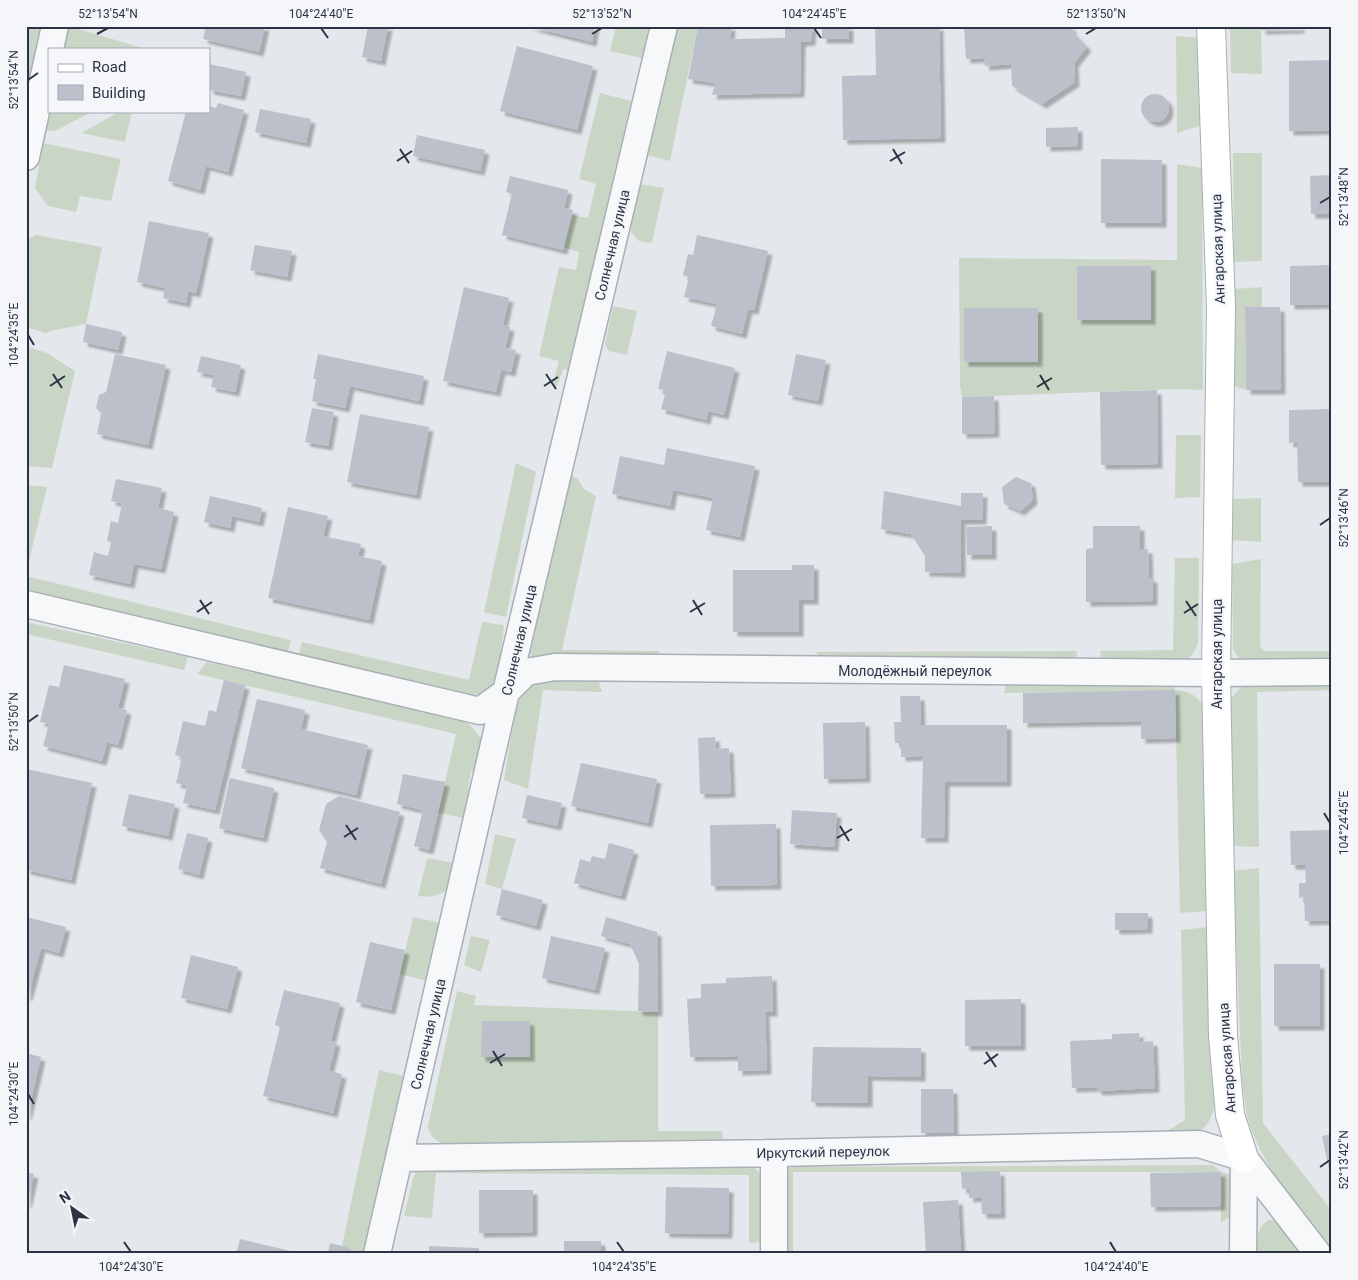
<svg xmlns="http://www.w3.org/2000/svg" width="1358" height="1280" font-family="Roboto,sans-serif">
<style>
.grass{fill:#c9d6c5}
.building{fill:#bbc0ca;filter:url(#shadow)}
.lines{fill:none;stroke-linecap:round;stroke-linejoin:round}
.street-casing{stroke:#a9aeb7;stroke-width:29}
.secondary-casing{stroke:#a9aeb7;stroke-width:30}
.street{stroke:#f7f8fa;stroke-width:26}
.secondary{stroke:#fff;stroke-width:28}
.ticks{fill:none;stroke:#2b3445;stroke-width:2}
.labels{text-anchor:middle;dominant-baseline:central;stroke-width:4.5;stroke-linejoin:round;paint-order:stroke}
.street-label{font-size:14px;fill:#2b3445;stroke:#f4f6f9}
.neatline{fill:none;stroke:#2b3445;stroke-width:2}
.ticks-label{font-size:12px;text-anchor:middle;fill:#2b3445}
</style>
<defs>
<filter id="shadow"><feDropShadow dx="4.5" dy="4.5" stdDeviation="1" flood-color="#0004"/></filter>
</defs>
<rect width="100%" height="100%" fill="#e4e7ec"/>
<path class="grass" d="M 26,26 L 40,26 L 26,95 Z
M 68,26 L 146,49 L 63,49 Z
M 616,26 L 649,26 L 642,58 L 610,51 Z
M 671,26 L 698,26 L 670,161 L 646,155 Z
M 1230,26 L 1261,26 L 1262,74 L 1231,73 Z
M 1176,36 L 1201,38 L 1202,125 L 1177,133 Z
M 600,93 L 631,101 L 569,370 L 563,369 L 557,386 L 552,385 L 559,361 L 539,356 L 559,267 L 576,270 L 579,252 L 563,247 L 571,215 L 588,218 L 596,184 L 579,179 Z
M 49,111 L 94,111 L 55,131 L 45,130 Z
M 121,111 L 132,111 L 125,142 L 81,133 Z
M 43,143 L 121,159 L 111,201 L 80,196 L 76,212 L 48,206 L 35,188 Z
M 1233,153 L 1262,153 L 1262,261 L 1234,262 Z
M 1177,164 L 1202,168 L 1203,390 L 1177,389 L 962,397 L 960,385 L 959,258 L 1177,260 Z
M 639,184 L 664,188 L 652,243 L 639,241 L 631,232 L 633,212 Z
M 36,235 L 102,247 L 86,324 L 55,330 L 45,333 L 26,327 L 26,240 Z
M 1262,287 L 1262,307 L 1245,307 L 1246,390 L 1234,386 L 1234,289 Z
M 613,306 L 637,311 L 627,355 L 609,351 L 605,344 Z
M 26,346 L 47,353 L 75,371 L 52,468 L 26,466 Z
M 1176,435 L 1201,435 L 1200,497 L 1175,498 Z
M 516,463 L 536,472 L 506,617 L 484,612 Z
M 567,474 L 577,478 L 584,489 L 596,496 L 562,650 L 660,651 L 656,658 L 535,661 L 528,650 Z
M 26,485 L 47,487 L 26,573 Z
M 1261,498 L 1261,542 L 1232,540 L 1232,499 Z
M 1175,558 L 1199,558 L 1198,643 C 1194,654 1190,658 1180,663 L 1102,664 L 1100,651 L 1173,650 Z
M 1261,559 L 1260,646 L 1264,651 L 1332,651 L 1332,664 L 1249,663 L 1238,657 L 1233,649 L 1232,564 Z
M 26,576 L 260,633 L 291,640 L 287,655 L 26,596 Z
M 26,622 L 188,657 L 184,670 L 26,634 Z
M 482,622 L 504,625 C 502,641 500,675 490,687 C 484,694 474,695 465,696 L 298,658 L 302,642 L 469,680 Z
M 1077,651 L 1076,664 L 822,663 L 816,652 Z
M 207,662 L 461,720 L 469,724 L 483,740 L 478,771 L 471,771 L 468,788 L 475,790 L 464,818 L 438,813 L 456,734 L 197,674 Z
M 598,679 L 602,692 L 543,690 L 528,789 L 504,780 L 517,696 L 531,680 Z
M 1332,681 L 1332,690 L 1257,692 L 1259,847 L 1232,846 L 1228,702 L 1239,689 L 1251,683 Z
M 1006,682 L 1173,684 L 1175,690 C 1190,691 1199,696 1205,710 L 1207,911 L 1180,913 L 1175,691 L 1004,693 Z
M 495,834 L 516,839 L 502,889 L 485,884 Z
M 427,858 L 455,863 L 449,889 C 438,896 431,898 418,896 Z
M 1259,868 L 1263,1123 L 1332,1211 L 1332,1253 C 1303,1214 1266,1172 1250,1126 C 1245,1111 1244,1095 1242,1080 L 1233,871 Z
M 413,917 L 437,922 L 439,928 L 427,981 L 400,974 Z
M 1208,927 L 1215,1107 C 1204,1139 1194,1133 1164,1133 L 1185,1120 L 1181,930 Z
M 471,936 L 490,940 L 481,972 L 464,965 Z
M 457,991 L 476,996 L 474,1005 L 658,1012 L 658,1131 L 722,1131 L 723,1141 L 473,1150 C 455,1146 431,1147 428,1126 Z
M 379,1070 L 403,1076 L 363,1254 L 349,1252 L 350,1248 L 342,1246 Z
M 750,1165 L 757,1170 L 761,1176 L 762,1186 L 760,1198 L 760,1242 L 749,1243 L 749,1175 L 436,1173 L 432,1218 L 404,1216 L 413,1179 L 417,1170 Z
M 1213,1165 L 1221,1172 L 1230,1175 L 1231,1216 L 1221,1223 L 1220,1172 L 793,1172 L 793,1254 L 788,1254 L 788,1172 L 789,1168 L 794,1167 Z
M 1269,1220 L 1277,1220 L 1306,1254 L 1258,1254 C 1257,1239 1255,1229 1269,1220 Z"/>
<path class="building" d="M 206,26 L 265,26 L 259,52 L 203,39 Z
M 368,26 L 388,26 L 381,61 L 362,57 Z
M 528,26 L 595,26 L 592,42 Z
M 698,26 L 731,26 L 730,39 L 785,38 L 785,26 L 812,26 L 811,41 L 801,42 L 800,93 L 712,95 L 715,83 L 688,79 Z
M 822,26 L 849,26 L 849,39 L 822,39 Z
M 875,26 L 939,26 L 941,138 L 843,140 L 842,76 L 876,75 Z
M 964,26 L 1071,26 L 1072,31 L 1087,47 L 1074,63 L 1075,82 L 1042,104 L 1012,86 L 1011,64 L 985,66 L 984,58 L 966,59 Z
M 1261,26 L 1300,26 L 1300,29 L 1261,30 Z
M 517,46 L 593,66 L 577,130 L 500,111 Z
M 1332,60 L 1332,130 L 1289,131 L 1289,61 Z
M 209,64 L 246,72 L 241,96 L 209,90 Z
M1141 108a14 14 0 1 1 28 0a14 14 0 1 1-28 0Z
M 218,103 L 244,110 L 228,172 L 206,166 L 200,190 L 168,181 L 186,111 L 209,111 L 209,106 L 216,108 Z
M 260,109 L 311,119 L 306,143 L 255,132 Z
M 1078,127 L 1078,146 L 1046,147 L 1046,128 Z
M 417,135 L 485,150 L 480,171 L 413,156 Z
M 1101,159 L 1162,160 L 1162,223 L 1101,223 Z
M 1332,175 L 1332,214 L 1311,214 L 1310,176 Z
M 510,176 L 568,190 L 564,208 L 573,210 L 563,250 L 502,235 L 512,194 L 506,192 Z
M 149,221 L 209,233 L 196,293 L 188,291 L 186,303 L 163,298 L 165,288 L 137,282 Z
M 697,235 L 768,251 L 754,310 L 748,309 L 742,334 L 711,326 L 717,304 L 684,297 L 689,277 L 683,275 L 688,254 L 693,255 Z
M 255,245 L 292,251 L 287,277 L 250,270 Z
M 1332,265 L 1332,304 L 1290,305 L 1290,266 Z
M 1077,266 L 1151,266 L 1151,320 L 1077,320 Z
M 464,287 L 509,298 L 503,325 L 510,327 L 505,348 L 516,350 L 511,372 L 501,370 L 496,392 L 443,381 Z
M 1245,307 L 1280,307 L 1281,390 L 1246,390 Z
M 964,308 L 1038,308 L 1038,362 L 964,362 Z
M 86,324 L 122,332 L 118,350 L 83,342 Z
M 667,351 L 735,368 L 724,415 L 708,411 L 706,420 L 661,409 L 666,391 L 658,389 Z
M 115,354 L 166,365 L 148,445 L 97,434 L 101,413 L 96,408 L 99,395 L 106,392 Z
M 318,354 L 424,376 L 419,401 L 350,386 L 345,408 L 312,401 L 316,379 L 313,379 Z
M 796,354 L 826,360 L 818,401 L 788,395 Z
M 201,356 L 241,365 L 235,392 L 211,387 L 214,375 L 197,372 Z
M 1157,390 L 1158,464 L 1101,465 L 1100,392 Z
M 994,396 L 995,433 L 962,434 L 962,397 Z
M 312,408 L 334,412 L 328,446 L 305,442 Z
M 1332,409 L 1332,482 L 1298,482 L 1297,442 L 1289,443 L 1289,410 Z
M 360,414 L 429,427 L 416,495 L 347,482 Z
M 667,448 L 755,466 L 740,537 L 706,530 L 713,498 L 673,490 L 670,506 L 612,494 L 620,456 L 664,465 Z
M 1016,477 L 1031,483 L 1033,500 L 1020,511 L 1004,504 L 1002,487 Z
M 116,479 L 162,488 L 158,508 L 174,512 L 161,569 L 134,564 L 130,584 L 89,575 L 94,552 L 108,556 L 111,542 L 107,541 L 111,521 L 118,523 L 122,503 L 111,501 Z
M 884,491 L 961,506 L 961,493 L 983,493 L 982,520 L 961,520 L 961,573 L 925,572 L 925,556 L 911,534 L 881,529 Z
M 210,496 L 262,508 L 259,522 L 232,516 L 230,528 L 204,522 Z
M 288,507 L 328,516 L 323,536 L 361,544 L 358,556 L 382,561 L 369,620 L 268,598 Z
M 992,526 L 992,555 L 967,555 L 966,527 Z
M 1093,526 L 1140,526 L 1140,549 L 1148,549 L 1149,578 L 1153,578 L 1153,601 L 1086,602 L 1086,549 L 1093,548 Z
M 792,565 L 814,565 L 814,600 L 799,600 L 799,632 L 733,632 L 733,570 L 792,570 Z
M 64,665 L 125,679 L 118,708 L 127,710 L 118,745 L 107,742 L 102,761 L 43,746 L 49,724 L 40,722 L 49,685 L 59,687 Z
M 224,680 L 245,685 L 215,810 L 183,803 L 187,786 L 176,783 L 182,757 L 175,755 L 183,721 L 205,726 L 209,710 L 216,712 Z
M 1175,690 L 1176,738 L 1141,739 L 1141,721 L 1023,723 L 1023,693 Z
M 900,696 L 920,696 L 921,725 L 1007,725 L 1007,782 L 945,782 L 944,838 L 921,838 L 923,756 L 901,757 L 901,743 L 895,743 L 894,722 L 901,722 Z
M 257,699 L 305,710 L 301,729 L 368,745 L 356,795 L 241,768 Z
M 865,722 L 866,778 L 824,779 L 823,723 Z
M 715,737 L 716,749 L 729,748 L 731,793 L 700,794 L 698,738 Z
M 581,763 L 657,779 L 648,823 L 571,806 Z
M 26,769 L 92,783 L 71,880 L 26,870 Z
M 403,774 L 445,782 L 429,850 L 414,846 L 423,810 L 397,804 Z
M 230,778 L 274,788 L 263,838 L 219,828 Z
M 129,794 L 175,804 L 168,836 L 122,826 Z
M 527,795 L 562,803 L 557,826 L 522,818 Z
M 339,796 L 400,812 L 381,884 L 320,868 L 327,842 L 319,830 L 326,804 Z
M 792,810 L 837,813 L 834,847 L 790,844 Z
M 776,824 L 777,885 L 711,886 L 710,825 Z
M 1332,830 L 1332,920 L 1305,921 L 1304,897 L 1299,898 L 1299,883 L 1306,883 L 1305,865 L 1291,865 L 1290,831 Z
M 187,833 L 208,838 L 199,875 L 178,869 Z
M 609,843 L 634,850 L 621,896 L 574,883 L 580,859 L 590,862 L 592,856 L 605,859 Z
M 502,889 L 543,900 L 536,926 L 496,915 Z
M 1115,913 L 1148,913 L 1148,929 L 1115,930 Z
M 26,917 L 66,927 L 59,953 L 41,948 L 28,996 L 26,996 Z
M 606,917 L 657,932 L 658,1012 L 638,1011 L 639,964 L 630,944 L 601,936 Z
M 551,936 L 605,948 L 595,990 L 542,978 Z
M 370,942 L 405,950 L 391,1010 L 356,1002 Z
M 191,955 L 238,967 L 227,1009 L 181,998 Z
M 1274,964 L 1320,964 L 1320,1026 L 1274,1026 Z
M 772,976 L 773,1012 L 765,1012 L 767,1070 L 738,1071 L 738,1056 L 690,1057 L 687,999 L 701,998 L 701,984 L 726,983 L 726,978 Z
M 284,990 L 340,1003 L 331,1041 L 336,1042 L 329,1071 L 342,1074 L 333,1113 L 263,1096 L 280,1027 L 275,1025 Z
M 1021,999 L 1021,1046 L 965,1046 L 965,1000 Z
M 482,1021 L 530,1021 L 530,1057 L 481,1057 Z
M 1139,1033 L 1140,1042 L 1153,1041 L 1155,1088 L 1097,1091 L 1097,1087 L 1072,1088 L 1070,1041 L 1112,1039 L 1112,1034 Z
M 813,1047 L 921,1048 L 921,1077 L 868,1076 L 868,1103 L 811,1102 Z
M 26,1053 L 41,1057 L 27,1116 L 26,1116 Z
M 921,1089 L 953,1089 L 954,1133 L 921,1133 Z
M 1332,1134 L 1332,1179 L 1331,1179 L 1322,1136 Z
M 1000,1171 L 1001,1214 L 982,1214 L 981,1197 L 969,1198 L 969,1188 L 962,1189 L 961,1172 Z
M 26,1172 L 34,1174 L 27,1204 L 26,1204 Z
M 1221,1172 L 1221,1206 L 1151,1207 L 1150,1173 Z
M 666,1187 L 729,1188 L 728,1234 L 665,1233 Z
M 479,1190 L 533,1190 L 533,1232 L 479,1233 Z
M 958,1200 L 961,1254 L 926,1254 L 923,1202 Z
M 240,1239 L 299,1253 L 299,1254 L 236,1254 Z
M 564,1241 L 601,1241 L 601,1254 L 564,1254 Z
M 330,1243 L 350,1248 L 348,1254 L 328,1254 Z
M 429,1246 L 479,1248 L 479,1254 L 429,1254 Z"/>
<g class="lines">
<g class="street-casing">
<path id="street" d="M 50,49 L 55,26
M 26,157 L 49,53
M 26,604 L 480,711 L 506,692 L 526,672 L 555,667 L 1216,673 L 1332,672
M 774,1153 L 774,1254
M 400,1158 L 774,1153 L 1199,1144 L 1244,1158
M 1244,1158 L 1318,1254
M 377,1254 L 506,692 L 664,26
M 1243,1254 L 1244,1158"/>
</g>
<g class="secondary-casing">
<path id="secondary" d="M 1211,26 L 1221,308 L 1216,673 L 1223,1036 L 1230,1115 L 1244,1158"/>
</g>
<use href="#street" class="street"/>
<use href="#secondary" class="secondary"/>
</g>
<path class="ticks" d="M 321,28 L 328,38M 814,28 L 821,38M 97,34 L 108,28M 592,34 L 602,28M 1086,34 L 1096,28M 28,80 L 38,73M 400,149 L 409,163M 893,149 L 902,164M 397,161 L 412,151M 890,161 L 905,152M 1320,203 L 1330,197M 28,335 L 34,345M 53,374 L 62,388M 546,374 L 556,389M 1040,375 L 1049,390M 50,386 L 65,376M 544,386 L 558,377M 1037,387 L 1052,378M 1320,525 L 1330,518M 200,600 L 209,614M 693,600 L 702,615M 1186,601 L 1196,616M 197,612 L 212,602M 690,612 L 705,603M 1184,613 L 1198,604M 28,722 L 38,715M 1324,813 L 1330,823M 346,825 L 356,840M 840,826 L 849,841M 344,837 L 358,828M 837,838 L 852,829M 493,1051 L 502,1066M 986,1052 L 996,1067M 490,1063 L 505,1054M 984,1064 L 998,1054M 28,1094 L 34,1104M 1320,1167 L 1330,1160M 124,1242 L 131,1252M 617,1242 L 624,1252M 1110,1242 L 1116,1252"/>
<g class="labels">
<g class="street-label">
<text transform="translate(612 245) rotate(-77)">Солнечная улица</text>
<text transform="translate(1218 249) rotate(-92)">Ангарская улица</text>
<text transform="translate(519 640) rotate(-77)">Солнечная улица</text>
<text transform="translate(1217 654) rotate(-90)">Ангарская улица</text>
<text x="915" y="671">Молодёжный переулок</text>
<text transform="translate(428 1034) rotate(-77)">Солнечная улица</text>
<text transform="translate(1227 1058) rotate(-94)">Ангарская улица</text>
<text transform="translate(823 1152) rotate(-1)">Иркутский переулок</text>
</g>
</g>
<rect width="1358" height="1280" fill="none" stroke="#f4f6f9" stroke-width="55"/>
<rect x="48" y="48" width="162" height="65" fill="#f4f6f9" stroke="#a4a8b1"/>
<rect x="58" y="64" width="25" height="8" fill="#ffffff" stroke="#a4a8b1"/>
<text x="92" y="72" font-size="15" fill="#2b3445">Road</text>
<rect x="58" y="85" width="25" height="15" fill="#bbc0ca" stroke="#a4a8b1"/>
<text x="92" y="98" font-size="15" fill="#2b3445">Building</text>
<g transform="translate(72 1208) rotate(327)" stroke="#f4f6f9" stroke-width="4" paint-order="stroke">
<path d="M0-4L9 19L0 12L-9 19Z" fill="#2b3445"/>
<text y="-8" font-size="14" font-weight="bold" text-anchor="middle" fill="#2b3445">N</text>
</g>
<rect x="28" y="28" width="1302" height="1224" class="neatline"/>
<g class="ticks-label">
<text x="108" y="18">52°13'54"N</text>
<text x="321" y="18">104°24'40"E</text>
<text x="602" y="18">52°13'52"N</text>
<text x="814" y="18">104°24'45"E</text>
<text x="1096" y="18">52°13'50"N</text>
<text transform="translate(14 80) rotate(-90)" y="4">52°13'54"N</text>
<text transform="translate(1344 197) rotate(-90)" y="4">52°13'48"N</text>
<text transform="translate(14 335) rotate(-90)" y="4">104°24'35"E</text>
<text transform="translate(1344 518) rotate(-90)" y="4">52°13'46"N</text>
<text transform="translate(14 722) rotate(-90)" y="4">52°13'50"N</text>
<text transform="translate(1344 823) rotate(-90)" y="4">104°24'45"E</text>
<text transform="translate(14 1094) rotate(-90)" y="4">104°24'30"E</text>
<text transform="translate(1344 1160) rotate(-90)" y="4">52°13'42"N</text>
<text x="131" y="1271">104°24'30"E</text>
<text x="624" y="1271">104°24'35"E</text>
<text x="1116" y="1271">104°24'40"E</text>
</g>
</svg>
